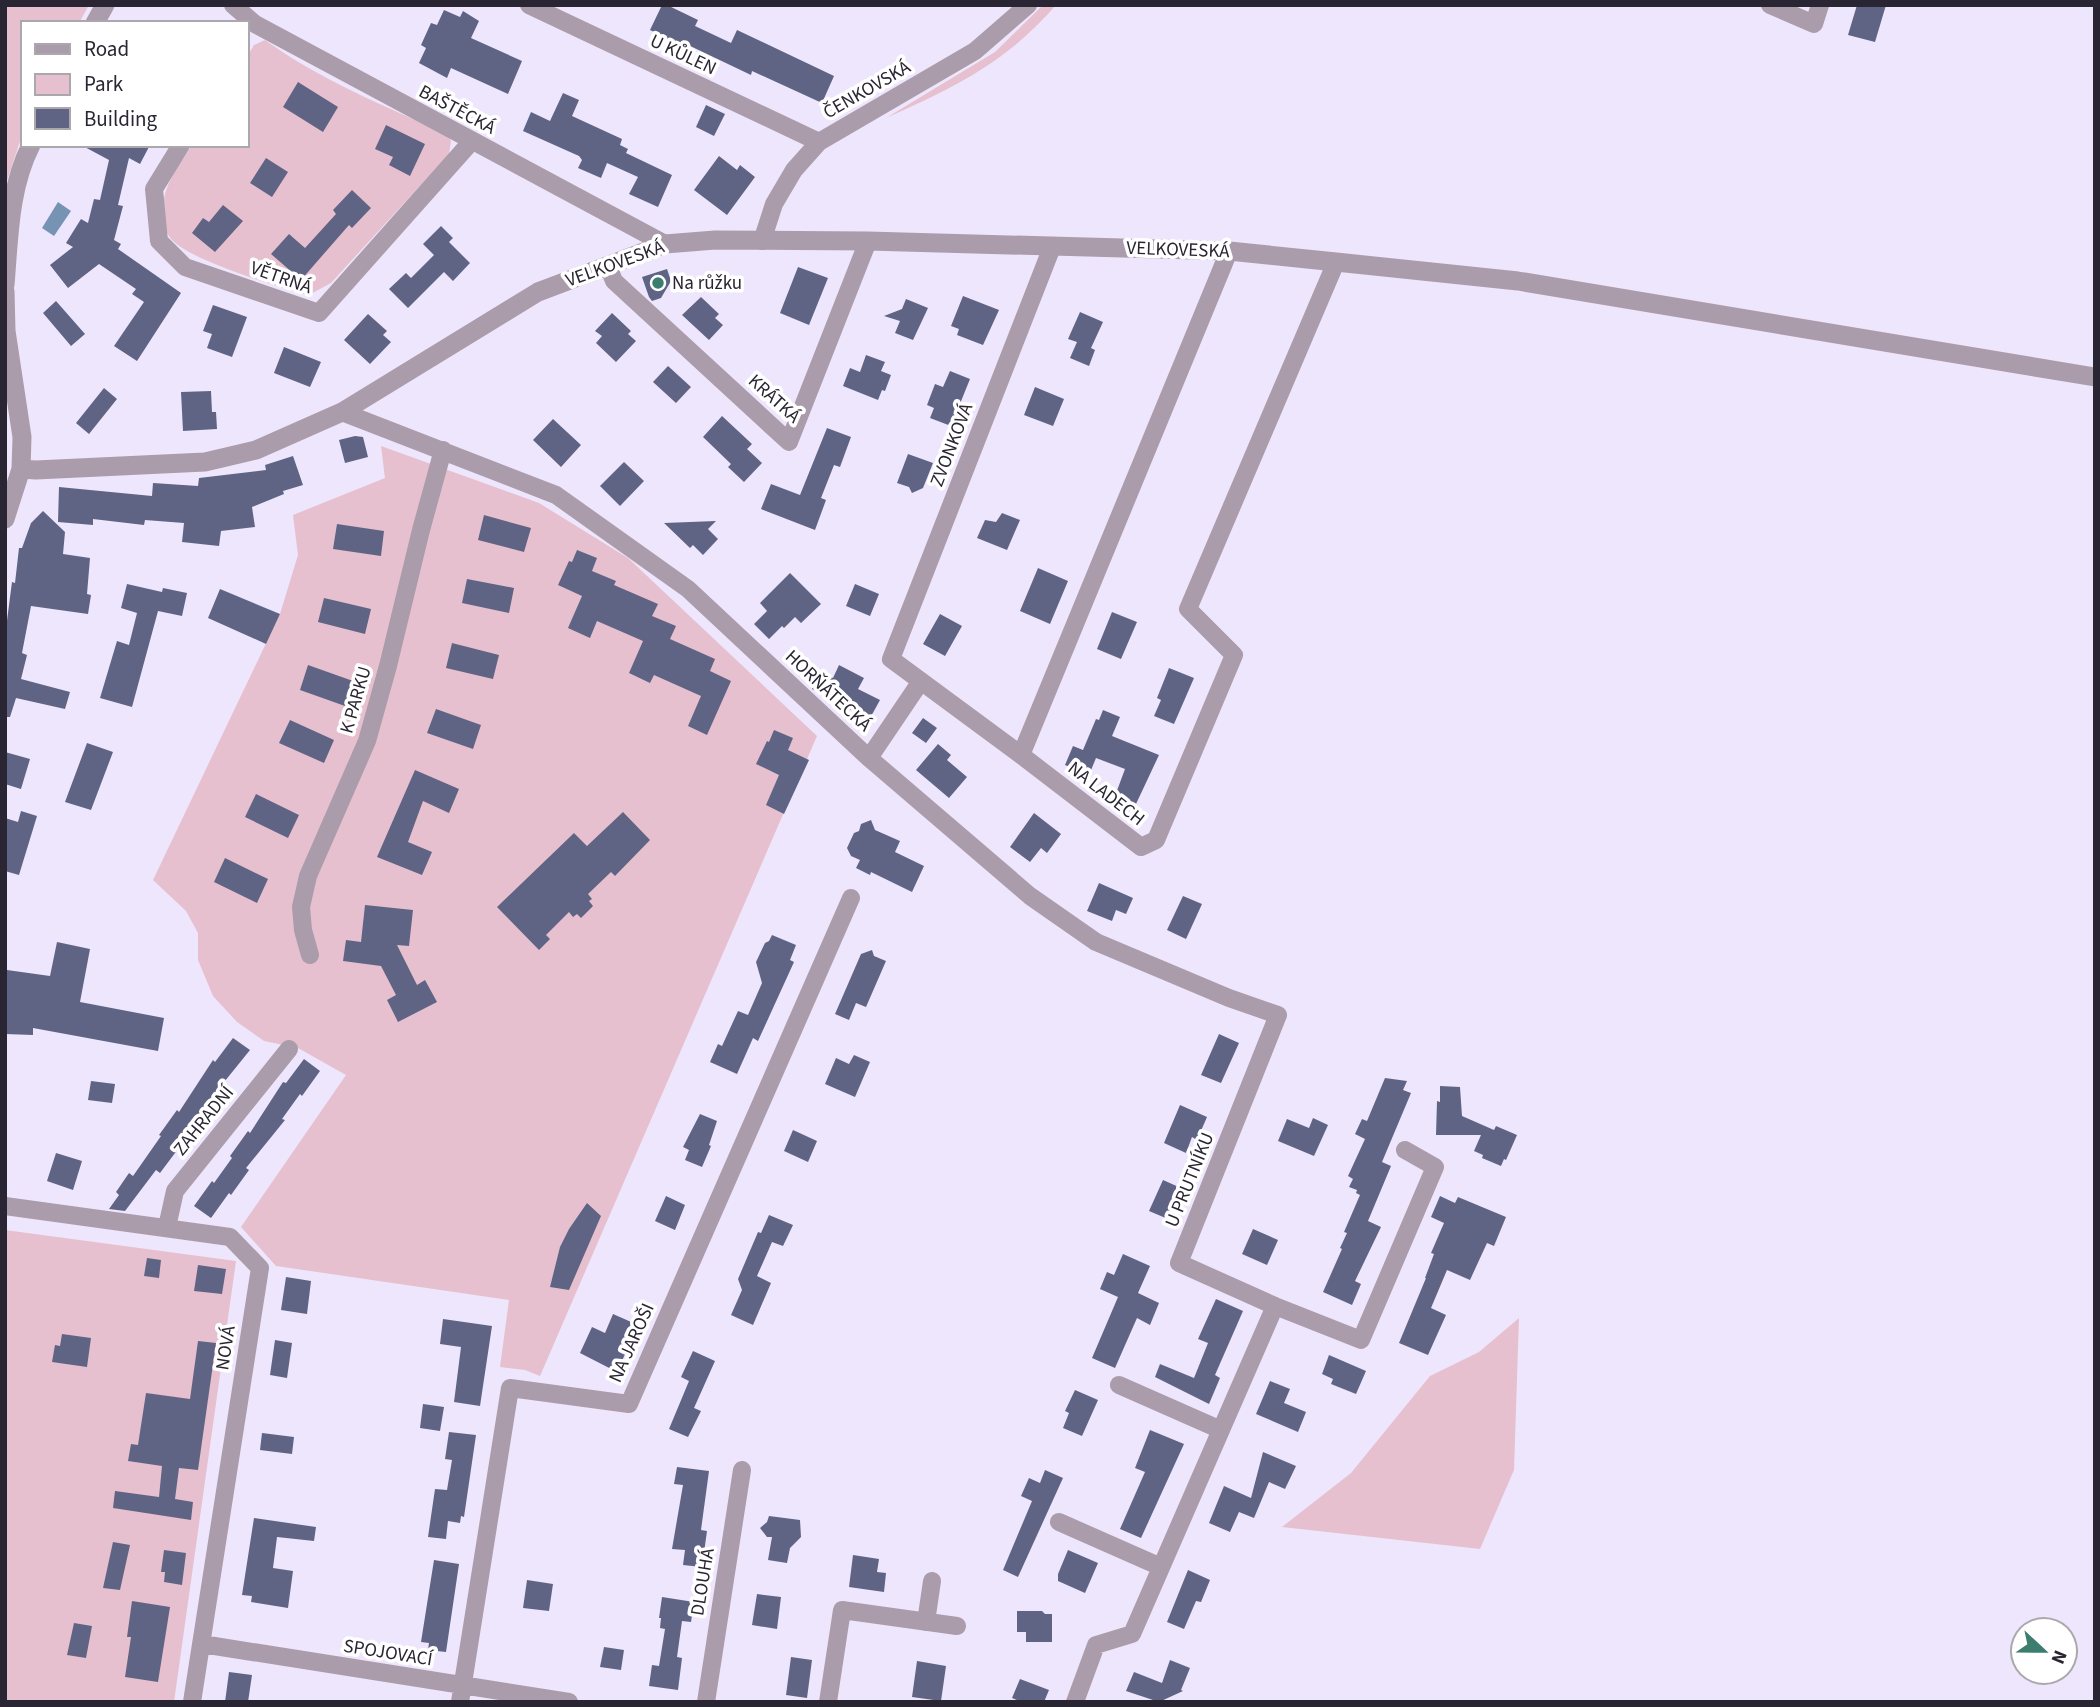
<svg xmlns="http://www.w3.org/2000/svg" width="2100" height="1707" font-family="'Source Sans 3',sans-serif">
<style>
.green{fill:#e7c0cf}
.water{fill:#7693b4}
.building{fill:#5f6484}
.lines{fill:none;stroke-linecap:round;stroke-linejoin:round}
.minor{stroke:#ab9cab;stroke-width:18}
.tertiary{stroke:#ab9cab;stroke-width:19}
.poi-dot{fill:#3b7d6e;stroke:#fff;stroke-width:2.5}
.labels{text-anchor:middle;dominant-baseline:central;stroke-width:7;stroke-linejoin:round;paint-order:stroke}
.street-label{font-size:19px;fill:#2a2532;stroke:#fff}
.poi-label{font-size:19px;fill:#2a2532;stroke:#fff;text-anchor:start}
</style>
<rect width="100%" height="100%" fill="#eee6fc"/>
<path class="green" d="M 5,5 L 89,5 L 79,23 L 23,23 L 23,132 L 5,187 Z
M 1043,5 L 1056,5 C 1006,63 953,88 886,118 L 995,52 Z
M 265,40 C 320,80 387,107 449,135 L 451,141 L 449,154 L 331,283 L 309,295 L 298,293 C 271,284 182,258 169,236 C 163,227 162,208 164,198 C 168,178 182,162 192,145 L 247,145 L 247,57 L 254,45 Z
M 381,446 L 539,503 L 628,558 L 817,736 L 540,1376 L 525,1370 L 500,1367 L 509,1300 L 276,1266 L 241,1227 L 346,1075 L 298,1048 L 264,1041 L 237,1022 L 213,996 L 198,960 L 198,933 L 186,911 L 153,880 L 280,614 L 298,555 L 293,515 L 385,478 Z
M 5,1230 L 236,1261 L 174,1702 L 5,1702 Z
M 1519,1318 L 1514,1470 L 1480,1549 L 1282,1527 L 1351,1473 L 1430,1376 L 1479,1352 Z"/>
<path class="water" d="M 58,202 L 71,211 L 54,236 L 42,228 Z"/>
<path class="building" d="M 662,5 L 667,5 L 698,20 L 695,26 L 731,43 L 737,30 L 834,76 L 822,103 L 752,71 L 751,75 L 686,44 L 685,47 L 650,30 Z
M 1857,5 L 1886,5 L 1875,42 L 1848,35 Z
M 444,10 L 460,17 L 463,11 L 479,21 L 471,38 L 522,61 L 508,94 L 451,68 L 447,78 L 419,63 L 426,48 L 421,45 L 431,23 L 437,25 Z
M 298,82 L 338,107 L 323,132 L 283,107 Z
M 563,93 L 579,100 L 572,116 L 622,139 L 620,145 L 628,149 L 626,153 L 672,175 L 658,207 L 629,194 L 638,177 L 607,163 L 601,178 L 578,168 L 582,160 L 579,156 L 523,131 L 531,112 L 550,121 Z
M 706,105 L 725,114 L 714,136 L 696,127 Z
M 386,125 L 425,144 L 410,176 L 389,165 L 393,157 L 375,149 Z
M 81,145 L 150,145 L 140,164 L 129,158 L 118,205 L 123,206 L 114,240 L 121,244 L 118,249 L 181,293 L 137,361 L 114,346 L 144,302 L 132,294 L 136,289 L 99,264 L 68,288 L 50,265 L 73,247 L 66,243 L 81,219 L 88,223 L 94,199 L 100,200 L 109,160 Z
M 719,156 L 737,170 L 740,165 L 755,177 L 727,215 L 694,190 Z
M 266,158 L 288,172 L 272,197 L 250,183 Z
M 352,190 L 371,208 L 352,228 L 349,225 L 301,280 L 271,254 L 289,234 L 305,248 L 336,214 L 333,210 Z
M 223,205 L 243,221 L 215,252 L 192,233 L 203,218 L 209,222 Z
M 441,226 L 453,238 L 449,242 L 470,263 L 453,281 L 444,272 L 408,308 L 389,289 L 406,273 L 411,278 L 434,255 L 423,244 Z
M 798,267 L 828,278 L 809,325 L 780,313 Z
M 667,269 L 671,281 L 661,298 L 652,301 L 649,297 L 642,277 Z
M 963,296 L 999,310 L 983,345 L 957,335 L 959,329 L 951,326 Z
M 701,297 L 719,314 L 715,318 L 723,325 L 709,340 L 682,315 Z
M 906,299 L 928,308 L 913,340 L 895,333 L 900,321 L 884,316 L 902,309 Z
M 56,301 L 85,334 L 71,346 L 43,313 Z
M 213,305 L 247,317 L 232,357 L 207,348 L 212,334 L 203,331 Z
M 1080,312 L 1103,322 L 1091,348 L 1095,350 L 1089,366 L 1070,358 L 1077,342 L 1068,339 Z
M 612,313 L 631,331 L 628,334 L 636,341 L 616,362 L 596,343 L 602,336 L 595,331 Z
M 368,314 L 387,331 L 383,335 L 391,342 L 370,364 L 344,340 Z
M 284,347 L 321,362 L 310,387 L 274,373 Z
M 866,355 L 885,362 L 881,371 L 891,375 L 885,391 L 882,390 L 878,400 L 843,386 L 850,368 L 860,372 Z
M 668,366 L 691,387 L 676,403 L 653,382 Z
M 950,371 L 970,379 L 951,426 L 930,418 L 934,408 L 927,405 L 935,384 L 943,387 Z
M 1035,387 L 1064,399 L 1053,426 L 1024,415 Z
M 104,388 L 117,399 L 89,434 L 76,423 Z
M 211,391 L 212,412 L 216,412 L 217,429 L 183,431 L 181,392 Z
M 722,416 L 752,444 L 747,449 L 762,463 L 744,482 L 728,467 L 731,464 L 703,437 Z
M 553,419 L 581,445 L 561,467 L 533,440 Z
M 827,428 L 851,437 L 840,467 L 834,465 L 821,498 L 826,500 L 815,530 L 761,509 L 771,484 L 800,495 Z
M 355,436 L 363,437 L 368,457 L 345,463 L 339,440 Z
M 908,454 L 933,463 L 923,488 L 912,493 L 909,487 L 897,483 Z
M 293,456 L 303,485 L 283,491 L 284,494 L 252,507 L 255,527 L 221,531 L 219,546 L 182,542 L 184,523 L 145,520 L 144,525 L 93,519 L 93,525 L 58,522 L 59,487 L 152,496 L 153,483 L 198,486 L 199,478 L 266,470 L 265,465 Z
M 624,462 L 644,481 L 620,506 L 600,486 Z
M 43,511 L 65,532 L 63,554 L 90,558 L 87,594 L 91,595 L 88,614 L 31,606 L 22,653 L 27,655 L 21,679 L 70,692 L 65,709 L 16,698 L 10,717 L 5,717 L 5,636 L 12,582 L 15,583 L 19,548 L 22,548 L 31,523 Z
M 1002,513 L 1020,520 L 1007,550 L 977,538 L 985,520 L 996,522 Z
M 484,515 L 531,528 L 524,552 L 478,540 Z
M 716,521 L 708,529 L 718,539 L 703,555 L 693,545 L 690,548 L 664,523 Z
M 337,524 L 384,531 L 381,556 L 333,549 Z
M 577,550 L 597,558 L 592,571 L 616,581 L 614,585 L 658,604 L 652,616 L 676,626 L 670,639 L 715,659 L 710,671 L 731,681 L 707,735 L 688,726 L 701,696 L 654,675 L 650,683 L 629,673 L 643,641 L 597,621 L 590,638 L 568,628 L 582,596 L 558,585 L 569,561 L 572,562 Z
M 1038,568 L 1068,581 L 1050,624 L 1020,611 Z
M 790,573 L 821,604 L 801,623 L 795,617 L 784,628 L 782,626 L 769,639 L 754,624 L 767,611 L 760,603 Z
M 467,579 L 514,588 L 509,613 L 462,603 Z
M 127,584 L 162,592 L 163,588 L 187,593 L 182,616 L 158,611 L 132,707 L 100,698 L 117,641 L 129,645 L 137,613 L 121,608 Z
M 855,584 L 879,594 L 870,616 L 846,606 Z
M 220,589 L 280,614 L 266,644 L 208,618 Z
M 324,598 L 371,609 L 365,634 L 318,622 Z
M 1112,612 L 1137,622 L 1121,659 L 1097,649 Z
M 940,614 L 962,626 L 945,656 L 923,644 Z
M 452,643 L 499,655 L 493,679 L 446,668 Z
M 308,665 L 353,681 L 345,706 L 300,690 Z
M 839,665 L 864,678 L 858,689 L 880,700 L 869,720 L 812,689 L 821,672 L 833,678 Z
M 1169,668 L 1194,678 L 1174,724 L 1154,716 L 1161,700 L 1157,698 Z
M 436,709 L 481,725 L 473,749 L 427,733 Z
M 1103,710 L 1120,717 L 1112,736 L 1159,755 L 1136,804 L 1115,796 L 1125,769 L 1096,758 L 1089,775 L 1065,765 L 1073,746 L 1083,750 L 1096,719 L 1099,720 Z
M 923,718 L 937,728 L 926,743 L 912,733 Z
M 290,720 L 334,740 L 324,763 L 279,743 Z
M 774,730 L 793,738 L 788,750 L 809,760 L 784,814 L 766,805 L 779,775 L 756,764 L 767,741 L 769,742 Z
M 87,743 L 113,752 L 91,810 L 65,802 Z
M 938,744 L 951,755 L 947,760 L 967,777 L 949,798 L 916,770 Z
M 5,752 L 30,759 L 21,789 L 5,784 Z
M 415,770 L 459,789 L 449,813 L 423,801 L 408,842 L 432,852 L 422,875 L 377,857 Z
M 256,794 L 299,815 L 288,838 L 245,817 Z
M 21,811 L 37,816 L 19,875 L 5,871 L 5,818 L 18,822 Z
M 623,812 L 650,840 L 615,876 L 611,872 L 588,894 L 592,899 L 589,901 L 593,906 L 581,918 L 577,914 L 573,917 L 569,912 L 546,935 L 550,939 L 539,950 L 497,907 L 574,833 L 587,846 Z
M 1034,813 L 1061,834 L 1047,853 L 1041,848 L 1030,862 L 1010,847 Z
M 871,820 L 875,830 L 900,841 L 895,852 L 924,866 L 912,892 L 871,872 L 870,875 L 856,868 L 860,860 L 851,856 L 847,848 L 854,833 L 859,831 L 861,824 Z
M 225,858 L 268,879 L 257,903 L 214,882 Z
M 1099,883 L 1133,898 L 1126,914 L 1116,910 L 1112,921 L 1087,911 Z
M 1183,896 L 1202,904 L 1186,939 L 1167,930 Z
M 365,905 L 413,910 L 409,946 L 397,945 L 417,985 L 425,980 L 437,1002 L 398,1022 L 387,1000 L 396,995 L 381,966 L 343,961 L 346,940 L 361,942 Z
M 772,935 L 796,945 L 790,960 L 794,962 L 758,1041 L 753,1038 L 737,1074 L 710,1062 L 718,1044 L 722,1046 L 738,1011 L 748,1015 L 762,983 L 756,962 L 765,943 L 769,941 Z
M 57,942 L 90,949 L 80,1002 L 164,1018 L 158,1051 L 33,1028 L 33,1035 L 5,1034 L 7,970 L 50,976 Z
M 872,950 L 874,956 L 886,961 L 866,1007 L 856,1003 L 849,1020 L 835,1014 L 861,954 Z
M 1219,1034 L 1239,1043 L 1221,1083 L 1201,1075 Z
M 233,1038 L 250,1050 L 212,1097 L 214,1099 L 196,1124 L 194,1122 L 176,1147 L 178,1149 L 160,1173 L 156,1170 L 125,1211 L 109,1209 L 119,1195 L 116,1192 L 129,1173 L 133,1176 L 161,1136 L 159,1135 L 177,1110 L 179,1112 L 213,1060 L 215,1062 Z
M 854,1055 L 870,1062 L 855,1097 L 825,1084 L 836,1058 L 849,1064 Z
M 304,1059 L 320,1071 L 302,1096 L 300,1094 L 282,1119 L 285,1120 L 246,1168 L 249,1170 L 231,1195 L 229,1193 L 211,1218 L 194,1206 L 212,1181 L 214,1183 L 232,1158 L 230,1156 L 248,1131 L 250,1133 L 283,1082 L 286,1083 Z
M 1385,1078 L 1407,1081 L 1403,1090 L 1411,1093 L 1382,1162 L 1391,1166 L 1368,1221 L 1381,1227 L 1355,1281 L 1361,1284 L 1352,1305 L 1323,1292 L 1342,1249 L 1340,1248 L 1347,1233 L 1344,1232 L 1360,1195 L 1356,1193 L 1357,1190 L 1349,1187 L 1353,1179 L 1348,1176 L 1365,1139 L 1355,1134 L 1362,1119 L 1367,1121 Z
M 91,1081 L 115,1084 L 112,1103 L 88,1100 Z
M 1440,1086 L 1460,1087 L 1462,1116 L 1494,1130 L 1496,1126 L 1517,1135 L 1506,1160 L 1504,1159 L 1501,1166 L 1482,1158 L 1483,1155 L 1474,1151 L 1481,1135 L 1436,1135 L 1437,1101 L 1440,1102 Z
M 1180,1105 L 1207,1117 L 1197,1140 L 1192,1137 L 1186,1153 L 1164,1143 Z
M 700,1114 L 717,1121 L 709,1145 L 711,1146 L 702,1167 L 685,1160 L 689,1150 L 683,1147 Z
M 1313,1118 L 1328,1125 L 1314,1156 L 1278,1141 L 1287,1119 L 1309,1128 Z
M 793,1130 L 817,1141 L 808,1162 L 784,1151 Z
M 56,1153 L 82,1161 L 73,1190 L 47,1181 Z
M 1163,1180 L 1181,1188 L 1176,1201 L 1176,1211 L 1172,1209 L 1168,1219 L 1149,1211 Z
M 666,1196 L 685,1205 L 675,1230 L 655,1221 Z
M 1440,1196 L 1455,1203 L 1458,1197 L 1506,1217 L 1494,1246 L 1487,1243 L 1470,1280 L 1447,1270 L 1431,1308 L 1446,1315 L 1428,1355 L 1399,1343 L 1426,1278 L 1425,1278 L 1434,1254 L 1431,1253 L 1444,1223 L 1431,1217 Z
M 587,1203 L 601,1216 L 569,1290 L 550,1287 L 560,1247 L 569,1229 Z
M 769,1215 L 793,1225 L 783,1246 L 772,1242 L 757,1276 L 771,1283 L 753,1325 L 731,1315 L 742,1290 L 738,1279 L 758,1232 L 761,1233 Z
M 1253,1229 L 1278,1240 L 1267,1265 L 1242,1254 Z
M 1123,1254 L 1150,1266 L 1138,1293 L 1159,1303 L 1150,1325 L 1137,1318 L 1115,1368 L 1092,1358 L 1118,1297 L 1100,1289 L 1107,1272 L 1114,1275 Z
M 147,1258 L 161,1260 L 159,1278 L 144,1276 Z
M 198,1265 L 226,1269 L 222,1294 L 194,1291 Z
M 286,1277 L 311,1281 L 307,1314 L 281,1310 Z
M 1216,1299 L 1243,1311 L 1215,1375 L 1220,1378 L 1209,1404 L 1155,1377 L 1160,1364 L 1194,1378 L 1208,1343 L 1198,1339 Z
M 613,1314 L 638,1325 L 617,1372 L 580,1353 L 592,1327 L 605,1333 Z
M 443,1319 L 492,1326 L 480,1406 L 454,1402 L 461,1347 L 440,1344 Z
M 62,1334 L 91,1338 L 87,1367 L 52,1362 L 55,1345 L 60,1346 Z
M 275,1340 L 292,1343 L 287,1378 L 270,1375 Z
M 198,1341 L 216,1343 L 198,1470 L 179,1468 L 175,1499 L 193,1502 L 191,1520 L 113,1508 L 115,1491 L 159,1497 L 162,1466 L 128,1461 L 131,1444 L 138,1445 L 146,1393 L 190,1399 Z
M 693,1351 L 715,1361 L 694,1408 L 701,1411 L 688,1437 L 669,1429 L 689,1381 L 681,1377 Z
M 1329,1355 L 1366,1371 L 1356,1394 L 1331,1384 L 1333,1379 L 1322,1374 Z
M 1270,1381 L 1290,1389 L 1284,1403 L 1306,1412 L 1298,1432 L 1256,1414 Z
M 1075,1390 L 1098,1400 L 1082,1436 L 1063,1428 L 1069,1413 L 1065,1411 Z
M 423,1404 L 444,1407 L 440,1431 L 420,1428 Z
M 1150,1430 L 1184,1444 L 1141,1538 L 1120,1529 L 1145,1472 L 1135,1468 Z
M 449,1432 L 476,1435 L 464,1517 L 461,1516 L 460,1523 L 448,1521 L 446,1539 L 428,1537 L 435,1489 L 447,1490 L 452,1460 L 445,1459 Z
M 262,1433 L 294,1437 L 292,1454 L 260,1450 Z
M 1263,1452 L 1296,1466 L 1285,1489 L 1269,1482 L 1254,1518 L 1239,1512 L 1230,1532 L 1209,1523 L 1224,1486 L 1251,1498 Z
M 677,1467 L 709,1471 L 701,1530 L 707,1531 L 702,1567 L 683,1565 L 685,1550 L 672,1549 L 683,1485 L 674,1484 Z
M 1045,1470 L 1063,1478 L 1018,1577 L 1003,1570 L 1032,1501 L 1021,1496 L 1029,1478 L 1040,1483 Z
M 769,1516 L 800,1520 L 801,1537 L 790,1548 L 787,1563 L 768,1560 L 772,1537 L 767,1537 L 760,1528 L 767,1522 Z
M 254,1518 L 316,1527 L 314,1541 L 277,1537 L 273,1568 L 293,1571 L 288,1608 L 251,1602 L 252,1596 L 242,1595 Z
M 113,1542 L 130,1545 L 120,1590 L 103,1588 Z
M 164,1550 L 186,1553 L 182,1585 L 164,1582 L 165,1572 L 161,1572 Z
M 1068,1550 L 1098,1563 L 1085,1593 L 1058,1581 L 1058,1574 Z
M 853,1555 L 879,1559 L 877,1572 L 886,1573 L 884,1592 L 849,1587 Z
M 434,1560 L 459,1564 L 446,1652 L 428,1650 L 429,1643 L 421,1642 Z
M 1188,1570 L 1210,1580 L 1201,1602 L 1196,1601 L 1184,1629 L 1167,1622 Z
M 527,1580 L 553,1584 L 549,1611 L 523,1608 Z
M 757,1594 L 781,1597 L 777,1629 L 752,1625 Z
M 662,1597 L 694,1602 L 691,1622 L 682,1621 L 677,1657 L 682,1658 L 678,1690 L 649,1686 L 652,1665 L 659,1666 L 665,1629 L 660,1628 L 661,1618 L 659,1618 Z
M 132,1601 L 170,1607 L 158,1682 L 125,1677 L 131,1637 L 127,1637 Z
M 1017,1611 L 1042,1611 L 1045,1614 L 1052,1614 L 1052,1642 L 1026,1642 L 1026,1632 L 1017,1632 Z
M 74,1623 L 92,1626 L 86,1658 L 67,1655 Z
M 604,1647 L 624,1650 L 621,1670 L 600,1667 Z
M 791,1657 L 812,1660 L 807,1698 L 786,1695 Z
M 1170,1660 L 1190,1668 L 1181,1690 L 1183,1691 L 1159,1702 L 1126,1691 L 1134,1672 L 1162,1683 Z
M 917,1661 L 946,1666 L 941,1701 L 912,1697 Z
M 229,1672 L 252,1675 L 248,1702 L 225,1702 Z
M 1020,1679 L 1049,1690 L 1044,1702 L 1022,1702 L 1012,1698 Z"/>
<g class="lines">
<path class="minor" d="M 233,5 L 255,24 L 665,244
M 529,5 L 819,142
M 1770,5 L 1814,24 L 1820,5
M 181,145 L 154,189 L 159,241 L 185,267 L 319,313 L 471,142
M 762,241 L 774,204 L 794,170 L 819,142 L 975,51 L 1028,5
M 1229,251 L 1021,755 L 1141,847 L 1156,840 L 1234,655 L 1188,609 L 1336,262
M 608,266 L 614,281 L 789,442 L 868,241
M 342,412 L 556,495 L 688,589 L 869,758 L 1030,896 L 1096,942 L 1229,998 L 1278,1015 L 1179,1263 L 1275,1306
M 1021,755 L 891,659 L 1052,247
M 869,758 L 921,681
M 310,955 L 303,930 L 301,907 L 308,876 L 367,741 L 388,666 L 421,530 L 443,450
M 5,1206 L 230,1237 L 260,1268 L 192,1702
M 167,1227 L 175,1191 L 289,1049
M 1119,1385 L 1221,1430
M 1059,1522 L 1161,1567
M 926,1622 L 932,1581
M 202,1644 L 569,1702
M 460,1702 L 510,1388 L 629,1404 L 851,898
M 706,1702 L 742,1470
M 828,1702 L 842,1610 L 957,1626
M 1075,1702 L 1096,1645 L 1132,1634 L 1275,1306 L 1361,1340 L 1435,1167 L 1405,1150"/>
<path class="tertiary" d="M 95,23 L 105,5
M 5,285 C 9,238 9,188 31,145
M 5,291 L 6,331 L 22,437 L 21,469 L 5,519
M 21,469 L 36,470 L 205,462 L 256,450 L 342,412 L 538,292 L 665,244 L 715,240 L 868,241 L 1229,251 L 1336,262 L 1518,281 L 2095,377"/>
</g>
<circle class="poi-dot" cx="658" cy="283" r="7"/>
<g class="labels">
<g class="street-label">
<text transform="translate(683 55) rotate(25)">U KŮLEN</text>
<text transform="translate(867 90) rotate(-30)">ČENKOVSKÁ</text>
<text transform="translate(457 110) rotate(28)">BAŠTĚCKÁ</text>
<text transform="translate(1178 250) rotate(2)">VELKOVESKÁ</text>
<text transform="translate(615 264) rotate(-20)">VELKOVESKÁ</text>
<text transform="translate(281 278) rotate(19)">VĚTRNÁ</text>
<text transform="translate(774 399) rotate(42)">KRÁTKÁ</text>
<text transform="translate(952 445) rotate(-69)">ZVONKOVÁ</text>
<text transform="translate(828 691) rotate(43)">HORŇÁTECKÁ</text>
<text transform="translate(356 700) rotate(-74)">K PARKU</text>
<text transform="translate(1106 794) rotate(38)">NA LADECH</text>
<text transform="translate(204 1121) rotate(-51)">ZAHRADNÍ</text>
<text transform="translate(1190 1180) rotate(-68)">U PRUTNÍKU</text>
<text transform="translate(632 1343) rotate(-66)">NA JAROŠI</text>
<text transform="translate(226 1348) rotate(-81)">NOVÁ</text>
<text transform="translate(703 1582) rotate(-81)">DLOUHÁ</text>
<text transform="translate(388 1653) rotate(9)">SPOJOVACÍ</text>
</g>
<g class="poi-label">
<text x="672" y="283">Na růžku</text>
</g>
</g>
<rect width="2100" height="1707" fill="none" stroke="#2a2532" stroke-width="14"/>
<rect x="21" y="21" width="228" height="126" fill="#ffffff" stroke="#aaa8ad" stroke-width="2"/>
<rect x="35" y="44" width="35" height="10" fill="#ab9cab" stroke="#aaa8ad" stroke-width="2"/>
<text x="84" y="56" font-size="21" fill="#2a2532">Road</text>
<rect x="35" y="74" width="35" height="21" fill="#e7c0cf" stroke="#aaa8ad" stroke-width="2"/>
<text x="84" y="91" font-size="21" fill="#2a2532">Park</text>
<rect x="35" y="108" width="35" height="21" fill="#5f6484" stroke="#aaa8ad" stroke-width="2"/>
<text x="84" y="126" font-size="21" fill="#2a2532">Building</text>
<g transform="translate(2044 1651) rotate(112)"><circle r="33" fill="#ffffff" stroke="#aaa8ad" stroke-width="2"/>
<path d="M0-5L12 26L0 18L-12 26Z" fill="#3b7d6e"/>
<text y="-10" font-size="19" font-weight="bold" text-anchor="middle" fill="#2a2532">N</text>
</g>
</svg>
